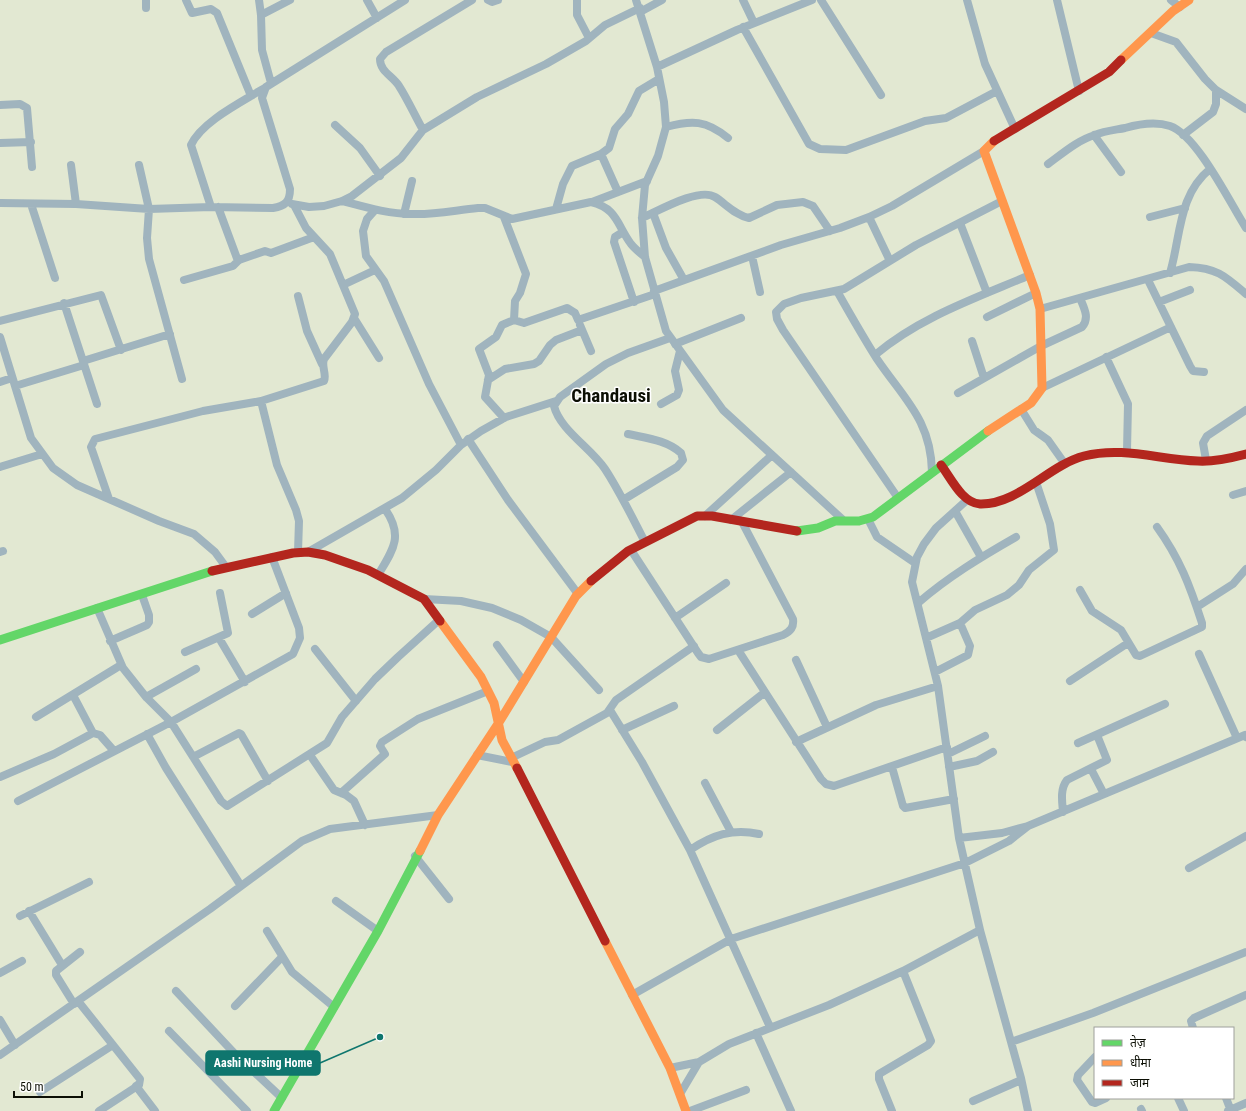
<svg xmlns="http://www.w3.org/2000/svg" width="1246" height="1111" font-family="'Roboto Condensed','Noto Sans Devanagari',sans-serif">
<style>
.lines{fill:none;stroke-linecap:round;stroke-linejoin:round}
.street{stroke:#a0b4be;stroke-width:8}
.fast{stroke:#63d668;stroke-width:9}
.slow{stroke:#ff974d;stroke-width:9}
.jam{stroke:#b3261e;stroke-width:9}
.labels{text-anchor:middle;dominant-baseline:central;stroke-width:3;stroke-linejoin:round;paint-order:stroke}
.town-label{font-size:19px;font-weight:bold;fill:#0c0f04;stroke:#fff}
.leader{fill:none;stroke:#0f766e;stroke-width:1.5}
.callout-dot{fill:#0f766e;stroke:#fff;stroke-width:1.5}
.callout{fill:#0f766e;stroke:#0f766e;stroke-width:1.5}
.callout-label{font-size:12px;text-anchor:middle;font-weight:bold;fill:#fff}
</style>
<rect width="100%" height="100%" fill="#e2e8d2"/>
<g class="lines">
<path class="street" d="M 146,0 L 146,8
M 186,0 L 192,13 L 211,9 L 217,13 L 251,96
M 259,0 L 261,15 L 262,50 L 271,83
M 367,0 L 377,18
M 488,0 L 492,2 L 498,0
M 577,0 L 577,15 L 589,38
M 636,0 L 657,67 L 664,102 L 666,127 L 658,156 L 645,185 L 642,218 L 645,257 L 666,331 L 723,410 L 842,519
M 743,0 L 754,23
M 821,0 L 881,95
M 967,0 L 985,64 L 1015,129
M 1057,0 L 1079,91
M 1171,0 L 1180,7
M 640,12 L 662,0
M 261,15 L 290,0
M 743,27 L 809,144 L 820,149 L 846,150 L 925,121 L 946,118 L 997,91
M 1151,33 L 1176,42 L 1205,79 L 1216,90 L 1246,109
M 657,67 L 737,30 L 812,0
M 0,105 L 20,104 L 27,108 L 32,167
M 335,125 L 360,148 L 380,176
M 666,127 C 692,120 706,120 728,138
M 423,130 C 415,116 408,100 399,86 C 393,76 380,72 380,59 L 386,52 L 472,0
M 1094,135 L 1121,172
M 1183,135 L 1213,112 L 1216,104 L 1216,90
M 0,143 L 31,142
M 601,154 L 618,192
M 1048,164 C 1063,153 1078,140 1095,135 C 1104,131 1115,130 1125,128 C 1139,124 1155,121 1170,126 C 1197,135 1230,203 1246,228
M 71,165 L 76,204
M 139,165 L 149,209 L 147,238 L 149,259 L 182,379
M 342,201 C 365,207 388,214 412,214 C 434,215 456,210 478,208 L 485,208 L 512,219 L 591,202 C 617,208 617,225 631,244 C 635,249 640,253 645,257
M 592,202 L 647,181
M 0,203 L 76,204 L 149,209 L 211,207 L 273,208 C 285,206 290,202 290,189 L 262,98 L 266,87 L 405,0
M 31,204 L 55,278
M 292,204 L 309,207 L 324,206 L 342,201 L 352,196 L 401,158 L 423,130 L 477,97 L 546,64 L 586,41 L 605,25 L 640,8
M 211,207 L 191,145 C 202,121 244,101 266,87
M 218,207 L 238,261
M 556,209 L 563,184 L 572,166 L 601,154 L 609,148 L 615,129 L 628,114 L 639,91 L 659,79
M 375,210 L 367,219 L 363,231 L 366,256 L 384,281 L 429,384 L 461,445
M 653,213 L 666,248 L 684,280
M 404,214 L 412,181
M 504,217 L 526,274 L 520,293 L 515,301 L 514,320 L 502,325 L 496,337 L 479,349 L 489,375 L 485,397 L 504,418
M 869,217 L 890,261
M 1150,217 L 1185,208
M 642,218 C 658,211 699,187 715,197 C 726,204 735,215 749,218 L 777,205 L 803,202 L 813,206 L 830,231
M 960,223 L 987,293
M 623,232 L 615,237 L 614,242 L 634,302
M 752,256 L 760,292
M 1170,273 C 1181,236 1178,195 1210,169
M 184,280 L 233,266 L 239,260 L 265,251 L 271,253 L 314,237
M 1148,280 L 1190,366 L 1193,371 L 1204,372
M 343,285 L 375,270
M 654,291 L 781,245 L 840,228 L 869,217 L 892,206 L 984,151
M 837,291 C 850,314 863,337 877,359 C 904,399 931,420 932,472
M 298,296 L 307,331 L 322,364
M 1159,302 L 1190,290
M 64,303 L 97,404
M 1040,309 L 1189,267 C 1217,268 1225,276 1246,294
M 987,317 L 1036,293
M 354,318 L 379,358
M 514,320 L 524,323 L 567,308 L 575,313 L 578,320 L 655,294
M 0,321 L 101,295 L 121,350
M 580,325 L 591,351
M 0,337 L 31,438 L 53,468 L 77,485 L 159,521 L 194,534 L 215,552 L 226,567
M 972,341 L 984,378
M 675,344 L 741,318
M 875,355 C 920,317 976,298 1030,275
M 1106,357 L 1128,404 L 1127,451
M 83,361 L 170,334
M 488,380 L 505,369 L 534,364 L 539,361 L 550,345 L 556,340 L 582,330
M 0,382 L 12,378
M 15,386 L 84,365
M 1042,388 L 1171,327
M 958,393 L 1041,346 L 1082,327 C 1090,318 1084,308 1080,298
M 261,401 L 277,465 L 296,510 L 299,521 L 298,552
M 661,404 L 677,395 L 679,390 L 675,371 L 680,351
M 1021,409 L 1034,430 L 1048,440 L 1065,464
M 468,439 L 508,500 L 578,594
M 1206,460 L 1203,443 L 1207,436 L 1246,410
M 0,467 L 42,454
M 1233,495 L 1246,491
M 898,498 L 783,330 L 777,319 L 776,312 L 784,304 L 801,298 L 844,289 L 916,245 L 1002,201
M 109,499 L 91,447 L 95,439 L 203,411 L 261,401 L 324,381 C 327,374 321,367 324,359 L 352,322 L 355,314 L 330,254 L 306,228 L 294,205
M 623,500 L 677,467 L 683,460 L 681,453 C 667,440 646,438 628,434
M 967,500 L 936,528 L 924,544 L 917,557 L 912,582 L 938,686 L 959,838 L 980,930 L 1021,1078 L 1028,1111
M 955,511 L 981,557
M 705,516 L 772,455
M 868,519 L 877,537 L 915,563
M 731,520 L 791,472
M 645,542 C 632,517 620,492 605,469 C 591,448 560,430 554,406 L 560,397 L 606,364 L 628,353 L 670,338
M 631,550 L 698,653 L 701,657 L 709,659 L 783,635 C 791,631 794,627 793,619 L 742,522
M 0,552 L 3,551
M 308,552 L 402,498 L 436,470 L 461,445 L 481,431 L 506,417 L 556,401
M 378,575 C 393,550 404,536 385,509
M 1080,590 L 1092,611 L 1121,630 L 1136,655 L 1140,656 L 1202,627 L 1202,623 C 1190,586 1180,559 1157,527
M 424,599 L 461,601 L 492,608 L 521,620 L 551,637 L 599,690
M 918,603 C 948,577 981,557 1016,537
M 1197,607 L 1233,584 L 1246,569
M 97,608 L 123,668 L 146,697 L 171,722 L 221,801 L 227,806 L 327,743 L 342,717 L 375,679 L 398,657 L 439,620
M 252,614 L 286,593
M 675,618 L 726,583
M 219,638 L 245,682
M 926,638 L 960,623 L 975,610 L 1007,595 L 1019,585 L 1029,570 L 1054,550 L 1050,524 L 1036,482
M 110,641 L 147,625 L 149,622 L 149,615 L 142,595
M 497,645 L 524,682
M 315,649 L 356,701
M 738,650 L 821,779 L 826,784 L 834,786 L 947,747
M 185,652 L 228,633 L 220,593
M 1199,654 L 1237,738
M 796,660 L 827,727
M 935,672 L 968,655 L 970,646 L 960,623
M 1070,681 L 1128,643
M 73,695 L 93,733
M 146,697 L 196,669
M 610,710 L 642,762 L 690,850 L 770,1027
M 36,717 L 121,665
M 622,730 L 674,706
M 717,730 L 764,693
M 147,734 L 166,768 L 241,886
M 796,742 L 876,705 L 938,686
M 1078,743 L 1165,704
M 948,754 L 985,736
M 310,755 L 334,790 L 346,795 L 354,801 L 365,825
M 477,755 L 512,762
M 193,757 L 239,733 L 241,734 L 268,781
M 511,758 L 545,742 L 558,740 L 607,713 L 616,700 L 694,646
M 892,767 L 903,806 L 905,808 L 954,799
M 949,767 L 977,761 L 993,752
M 1091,769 L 1104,794
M 0,777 L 54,754 L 93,733 L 100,735 L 114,751
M 705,783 L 731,832
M 341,793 L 385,754 L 380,746 L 382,742 L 418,719 L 488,691
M 18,801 L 171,722 L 293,654 L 300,638 L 299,628 L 272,557
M 1063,812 C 1062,801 1060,789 1067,780 L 1107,760 L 1097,735
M 959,838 L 1002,833 L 1028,826 L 1245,735 L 1246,737
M 690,850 C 712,835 733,828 759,834
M 415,856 L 449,899
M 1189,868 L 1246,836
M 336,901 L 378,931
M 29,911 L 62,965
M 20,916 L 89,882
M 267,931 L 292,972 L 334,1007
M 0,973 L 22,961
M 176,991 L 235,1054 L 282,1098
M 632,995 L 731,939 L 965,863 L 1009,841 L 1028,826
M 78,1001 L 140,1079 L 139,1085 L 99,1111
M 74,1004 L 56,975 L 56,971 L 80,952
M 235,1006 L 282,957
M 0,1020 L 15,1045
M 1193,1028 L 1191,1021 L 1194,1018 L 1246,995
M 169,1031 L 247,1111
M 756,1033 L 791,1111
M 1011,1042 L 1093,1013 L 1246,952
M 0,1055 L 210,909 L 302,841 L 330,829 L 438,815
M 1095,1057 L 1078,1075 L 1077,1080 L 1092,1102 L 1095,1103 L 1106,1098
M 670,1068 L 699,1062 L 729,1044 L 829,1005 L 903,971 L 980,930
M 136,1086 L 155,1111
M 40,1092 L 113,1045
M 680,1094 L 699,1062
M 1178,1098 L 1184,1111
M 1226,1098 L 1231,1111
M 973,1101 L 1021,1080
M 1141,1109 L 1142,1111
M 690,1111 L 746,1090
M 892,1111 L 879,1079 L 879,1074 L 928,1045 L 931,1041 L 903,971
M 1228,1111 L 1246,1103"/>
<path class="fast" d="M 797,531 L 818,528 L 835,521 L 859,521 L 873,517 L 988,431
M 0,640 L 212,571
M 274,1111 L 378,931 L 420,851"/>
<path class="slow" d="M 1121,60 L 1173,11 L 1189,0
M 988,431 L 1031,403 L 1042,388 L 1040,309 L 1036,293 L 984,151 L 994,141
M 440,621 L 481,677 L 494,703 L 502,740 L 517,768
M 420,851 L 438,815 L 498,724 L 576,596 L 591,581
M 605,941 L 670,1068 L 686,1111"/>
<path class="jam" d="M 994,141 L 1109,72 L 1121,60
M 941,465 C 951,478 962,503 980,504 C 1018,505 1049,465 1084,456 C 1123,446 1160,460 1198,461 C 1214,462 1231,458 1246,454
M 212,571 L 293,553 L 308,552 L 325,555 L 368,570 L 424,599 L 440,621
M 591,581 L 628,551 L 697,516 L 712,516 L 797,531
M 517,768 L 605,941"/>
</g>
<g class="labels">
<g class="town-label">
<text x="611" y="395">Chandausi</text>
</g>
</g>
<path class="leader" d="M380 1037L320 1063"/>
<circle class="callout-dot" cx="380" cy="1037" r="4"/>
<rect class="callout" x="206" y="1051" width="114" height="24" rx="4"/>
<g class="callout-label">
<text x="263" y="1067">Aashi Nursing Home</text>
</g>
<rect x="1094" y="1027" width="140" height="72" fill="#ffffff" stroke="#9e9f9b"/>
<rect x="1102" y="1040" width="20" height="6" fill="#63d668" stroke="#9e9f9b"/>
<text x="1130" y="1047" font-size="12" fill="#0c0f04">तेज़</text>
<rect x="1102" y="1060" width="20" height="6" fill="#ff974d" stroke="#9e9f9b"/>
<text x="1130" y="1067" font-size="12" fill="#0c0f04">धीमा</text>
<rect x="1102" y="1080" width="20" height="6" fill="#b3261e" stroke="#9e9f9b"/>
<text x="1130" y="1087" font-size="12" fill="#0c0f04">जाम</text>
<path d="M14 1091v6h68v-6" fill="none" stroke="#0c0f04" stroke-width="2"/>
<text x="20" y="1091" font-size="12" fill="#0c0f04" stroke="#ffffff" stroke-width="3" paint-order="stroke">50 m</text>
</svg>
